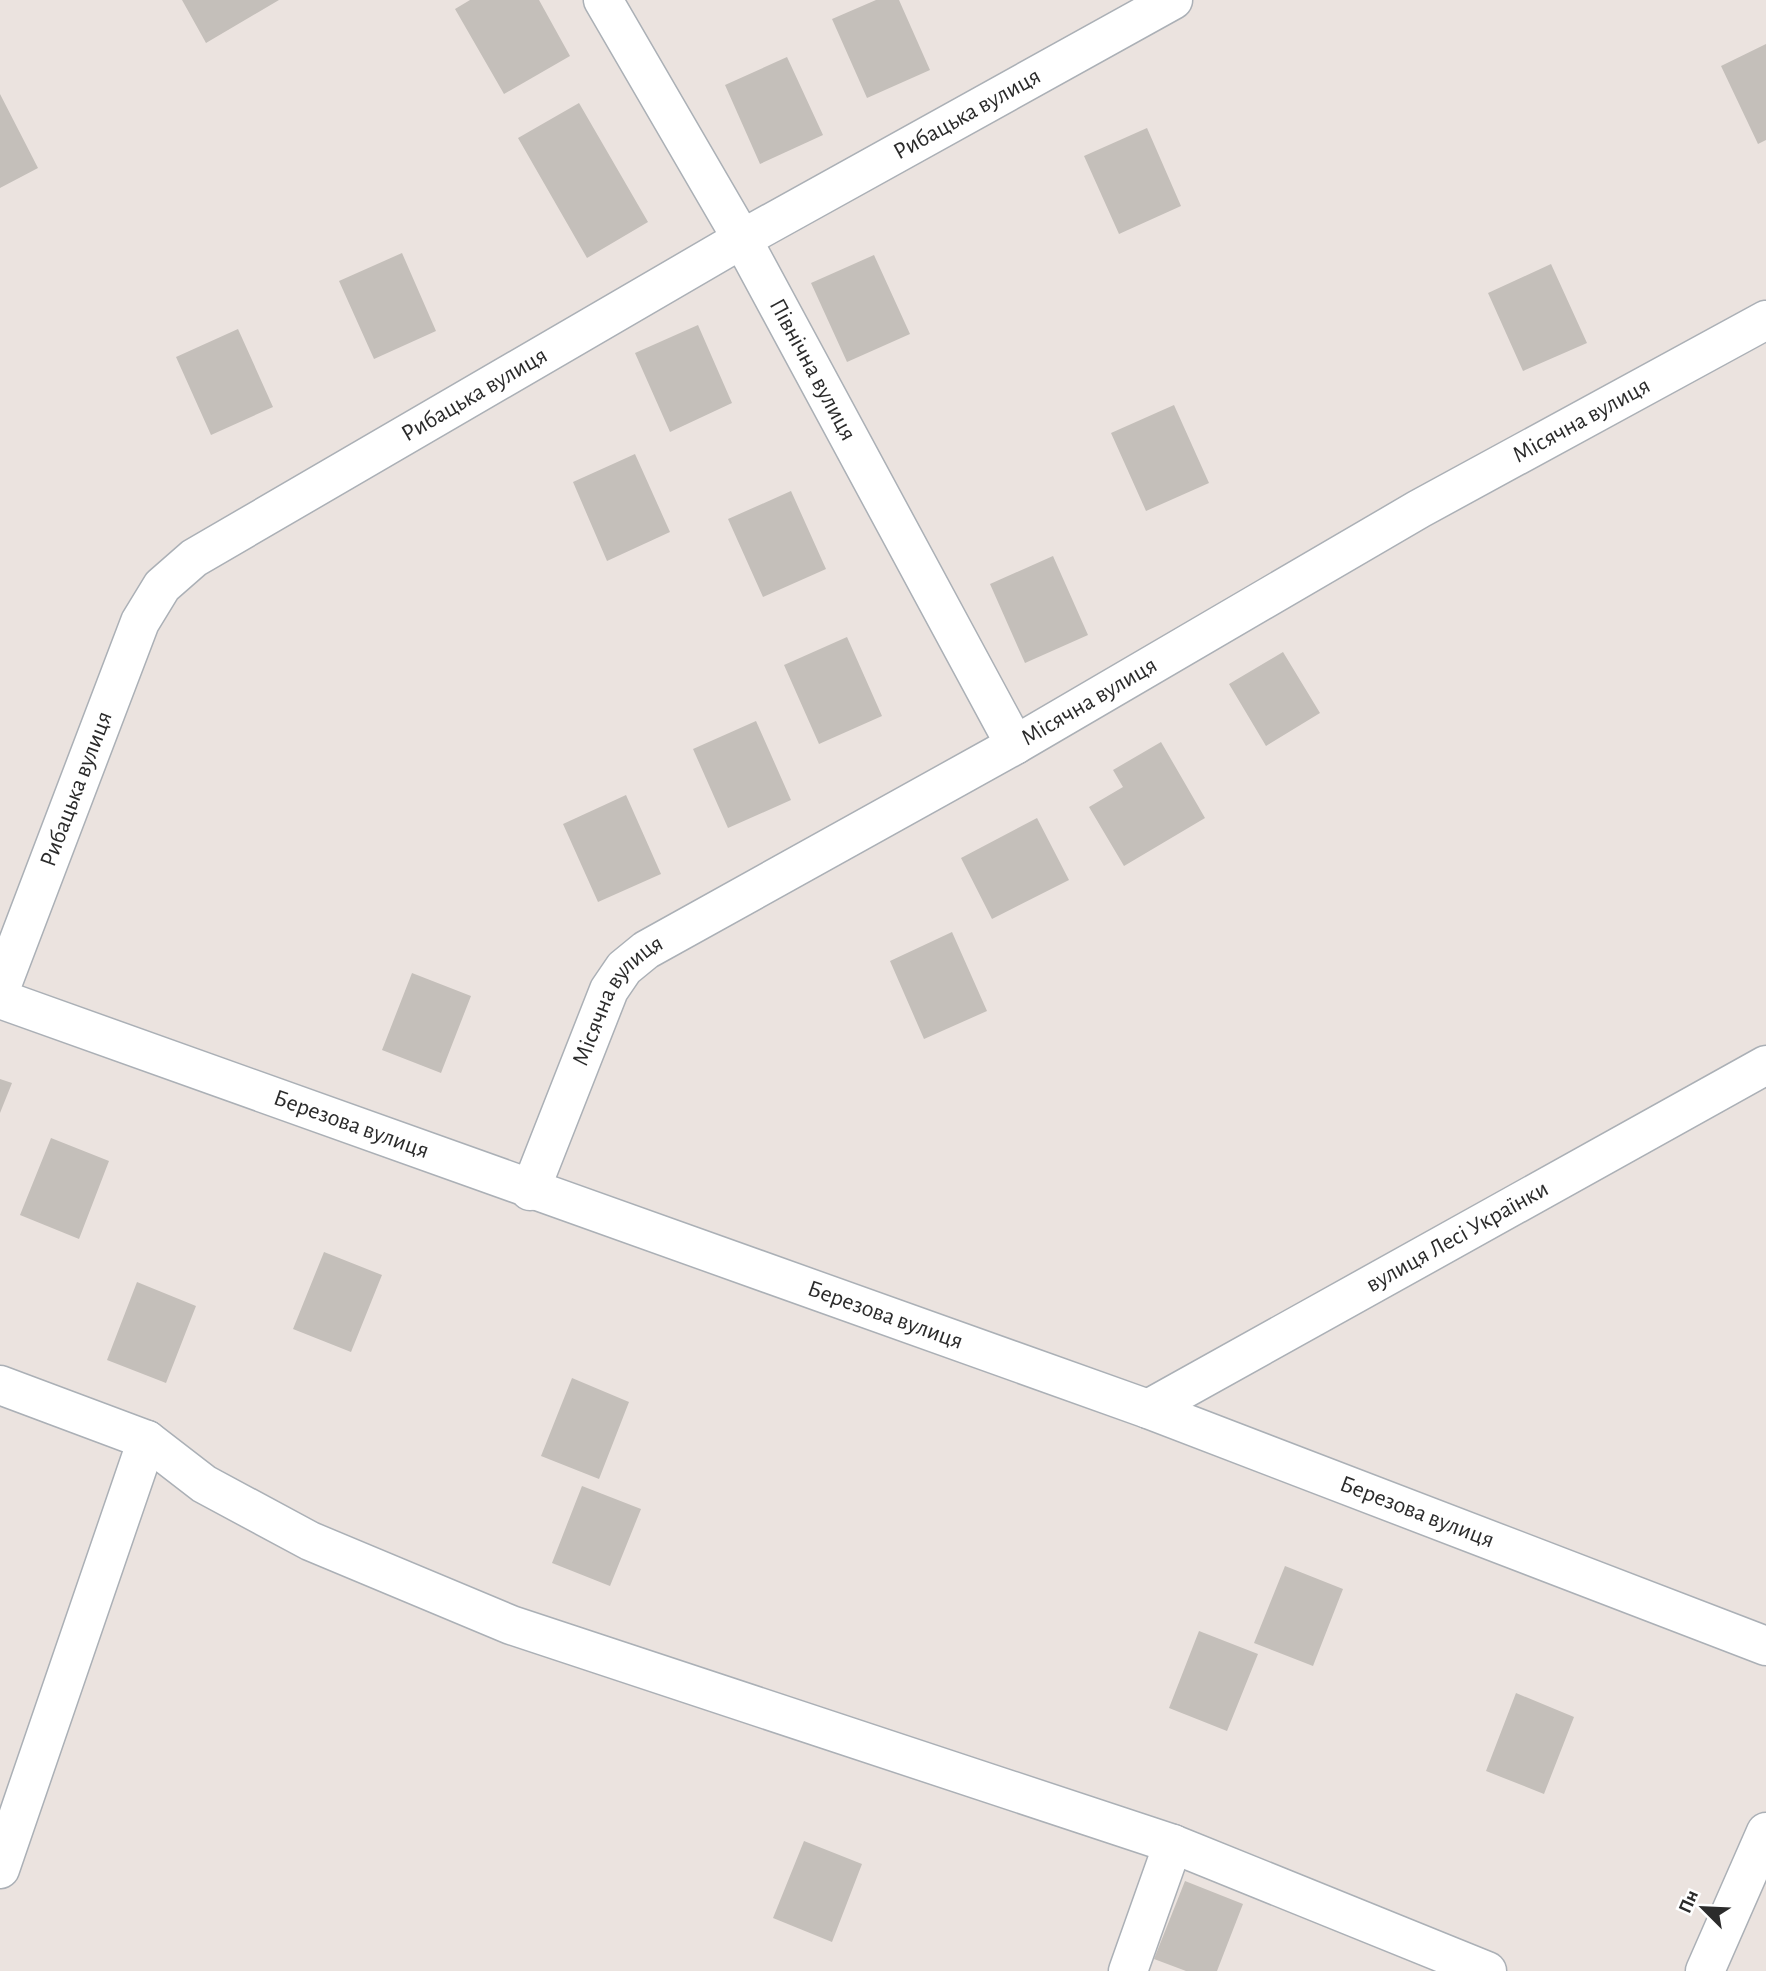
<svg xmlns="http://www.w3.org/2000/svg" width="1766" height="1971" font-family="'Alegreya Sans',sans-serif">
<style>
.building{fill:#c4bfba}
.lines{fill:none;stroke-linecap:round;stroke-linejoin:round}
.minor-casing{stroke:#abb0b6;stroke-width:41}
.minor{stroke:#fff;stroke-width:38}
.labels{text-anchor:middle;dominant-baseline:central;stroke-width:7;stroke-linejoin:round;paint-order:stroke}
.street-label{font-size:24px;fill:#2b2b2b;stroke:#fff}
</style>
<rect width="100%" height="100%" fill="#ebe3df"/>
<path class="building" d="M 182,0 L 279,0 L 206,43 Z
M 470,0 L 539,0 L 570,56 L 504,94 L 455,9 Z
M 876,0 L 899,0 L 930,70 L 867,98 L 832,19 Z
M 1766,44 L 1766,140 L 1758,144 L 1721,66 Z
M 787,57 L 823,135 L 760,164 L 725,85 Z
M 0,94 L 38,168 L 0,188 Z
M 579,103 L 648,222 L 587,258 L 518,138 Z
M 1147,128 L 1181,206 L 1119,234 L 1084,156 Z
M 402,253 L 436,331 L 374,359 L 339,281 Z
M 874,255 L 910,334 L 847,362 L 811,283 Z
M 1551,264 L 1587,343 L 1523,371 L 1488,293 Z
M 698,325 L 732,403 L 670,432 L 635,353 Z
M 238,329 L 273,407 L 211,435 L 176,357 Z
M 1174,405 L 1209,483 L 1146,511 L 1111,433 Z
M 635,454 L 670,532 L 607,561 L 573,482 Z
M 791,491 L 826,569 L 763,597 L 728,519 Z
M 1053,556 L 1088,635 L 1025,663 L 990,584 Z
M 847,637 L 882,716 L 819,744 L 784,665 Z
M 1283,652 L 1320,713 L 1266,746 L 1229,684 Z
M 756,721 L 791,800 L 728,828 L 693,749 Z
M 1161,742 L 1205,818 L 1124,866 L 1089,807 L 1123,787 L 1113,770 Z
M 626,795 L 661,874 L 598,902 L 563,824 Z
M 1037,818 L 1069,880 L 992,919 L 961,858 Z
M 952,932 L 987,1011 L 924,1039 L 890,961 Z
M 412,973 L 471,996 L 441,1073 L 382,1050 Z
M 0,1079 L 12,1083 L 0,1113 Z
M 51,1138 L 109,1161 L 79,1239 L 20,1215 Z
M 324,1252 L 382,1275 L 351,1352 L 293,1329 Z
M 137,1282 L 196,1306 L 166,1383 L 107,1360 Z
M 572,1378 L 629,1402 L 599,1479 L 541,1456 Z
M 582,1486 L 641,1509 L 610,1586 L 552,1563 Z
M 1285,1566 L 1343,1589 L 1313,1666 L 1254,1643 Z
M 1199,1631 L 1258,1654 L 1227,1731 L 1169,1708 Z
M 1516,1693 L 1574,1717 L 1544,1794 L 1486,1771 Z
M 804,1841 L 862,1864 L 832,1942 L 773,1918 Z
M 1185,1881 L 1243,1904 L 1217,1971 L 1186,1971 L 1154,1959 Z"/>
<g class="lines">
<g class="minor-casing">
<g id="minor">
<path id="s1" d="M 603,0 L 742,239 L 1015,745"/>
<path id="s2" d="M 0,990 L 140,622 L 162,586 L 194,558 L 742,239 L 1173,0"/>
<path id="s3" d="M 0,999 L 1148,1409 L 1766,1646"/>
<path id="s4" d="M 530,1191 L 609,990 L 624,968 L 646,950 L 1015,745 L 1419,509 L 1766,320"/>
<path d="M 0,1385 L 147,1440 L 204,1484 L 310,1541 L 511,1625 L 1173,1844 L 1487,1971"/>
<path id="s5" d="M 1148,1409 L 1766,1065"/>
<path d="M 0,1869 L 147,1440"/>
<path d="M 1128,1971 L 1173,1844"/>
<path d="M 1705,1971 L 1766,1832"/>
</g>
</g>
<use href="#minor" class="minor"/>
</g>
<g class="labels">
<g class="street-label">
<text stroke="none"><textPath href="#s2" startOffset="1370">Рибацька вулиця</textPath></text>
<text stroke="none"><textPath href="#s1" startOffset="425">Північна вулиця</textPath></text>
<text stroke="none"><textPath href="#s2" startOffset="803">Рибацька вулиця</textPath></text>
<text stroke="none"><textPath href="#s4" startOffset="1346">Місячна вулиця</textPath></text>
<text stroke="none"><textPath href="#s4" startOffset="779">Місячна вулиця</textPath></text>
<text stroke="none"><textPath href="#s2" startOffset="215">Рибацька вулиця</textPath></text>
<text stroke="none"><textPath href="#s4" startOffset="212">Місячна вулиця</textPath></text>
<text stroke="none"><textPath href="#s3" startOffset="373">Березова вулиця</textPath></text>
<text stroke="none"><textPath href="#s5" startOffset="354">вулиця Лесі Українки</textPath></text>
<text stroke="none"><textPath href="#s3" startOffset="940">Березова вулиця</textPath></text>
<text stroke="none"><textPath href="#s3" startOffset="1507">Березова вулиця</textPath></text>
</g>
</g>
<g transform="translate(1703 1908) rotate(294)" stroke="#ffffff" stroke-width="5" paint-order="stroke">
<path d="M0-5L12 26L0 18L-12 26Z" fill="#2b2b2b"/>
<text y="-10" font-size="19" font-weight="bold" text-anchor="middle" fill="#2b2b2b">Пн</text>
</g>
</svg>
